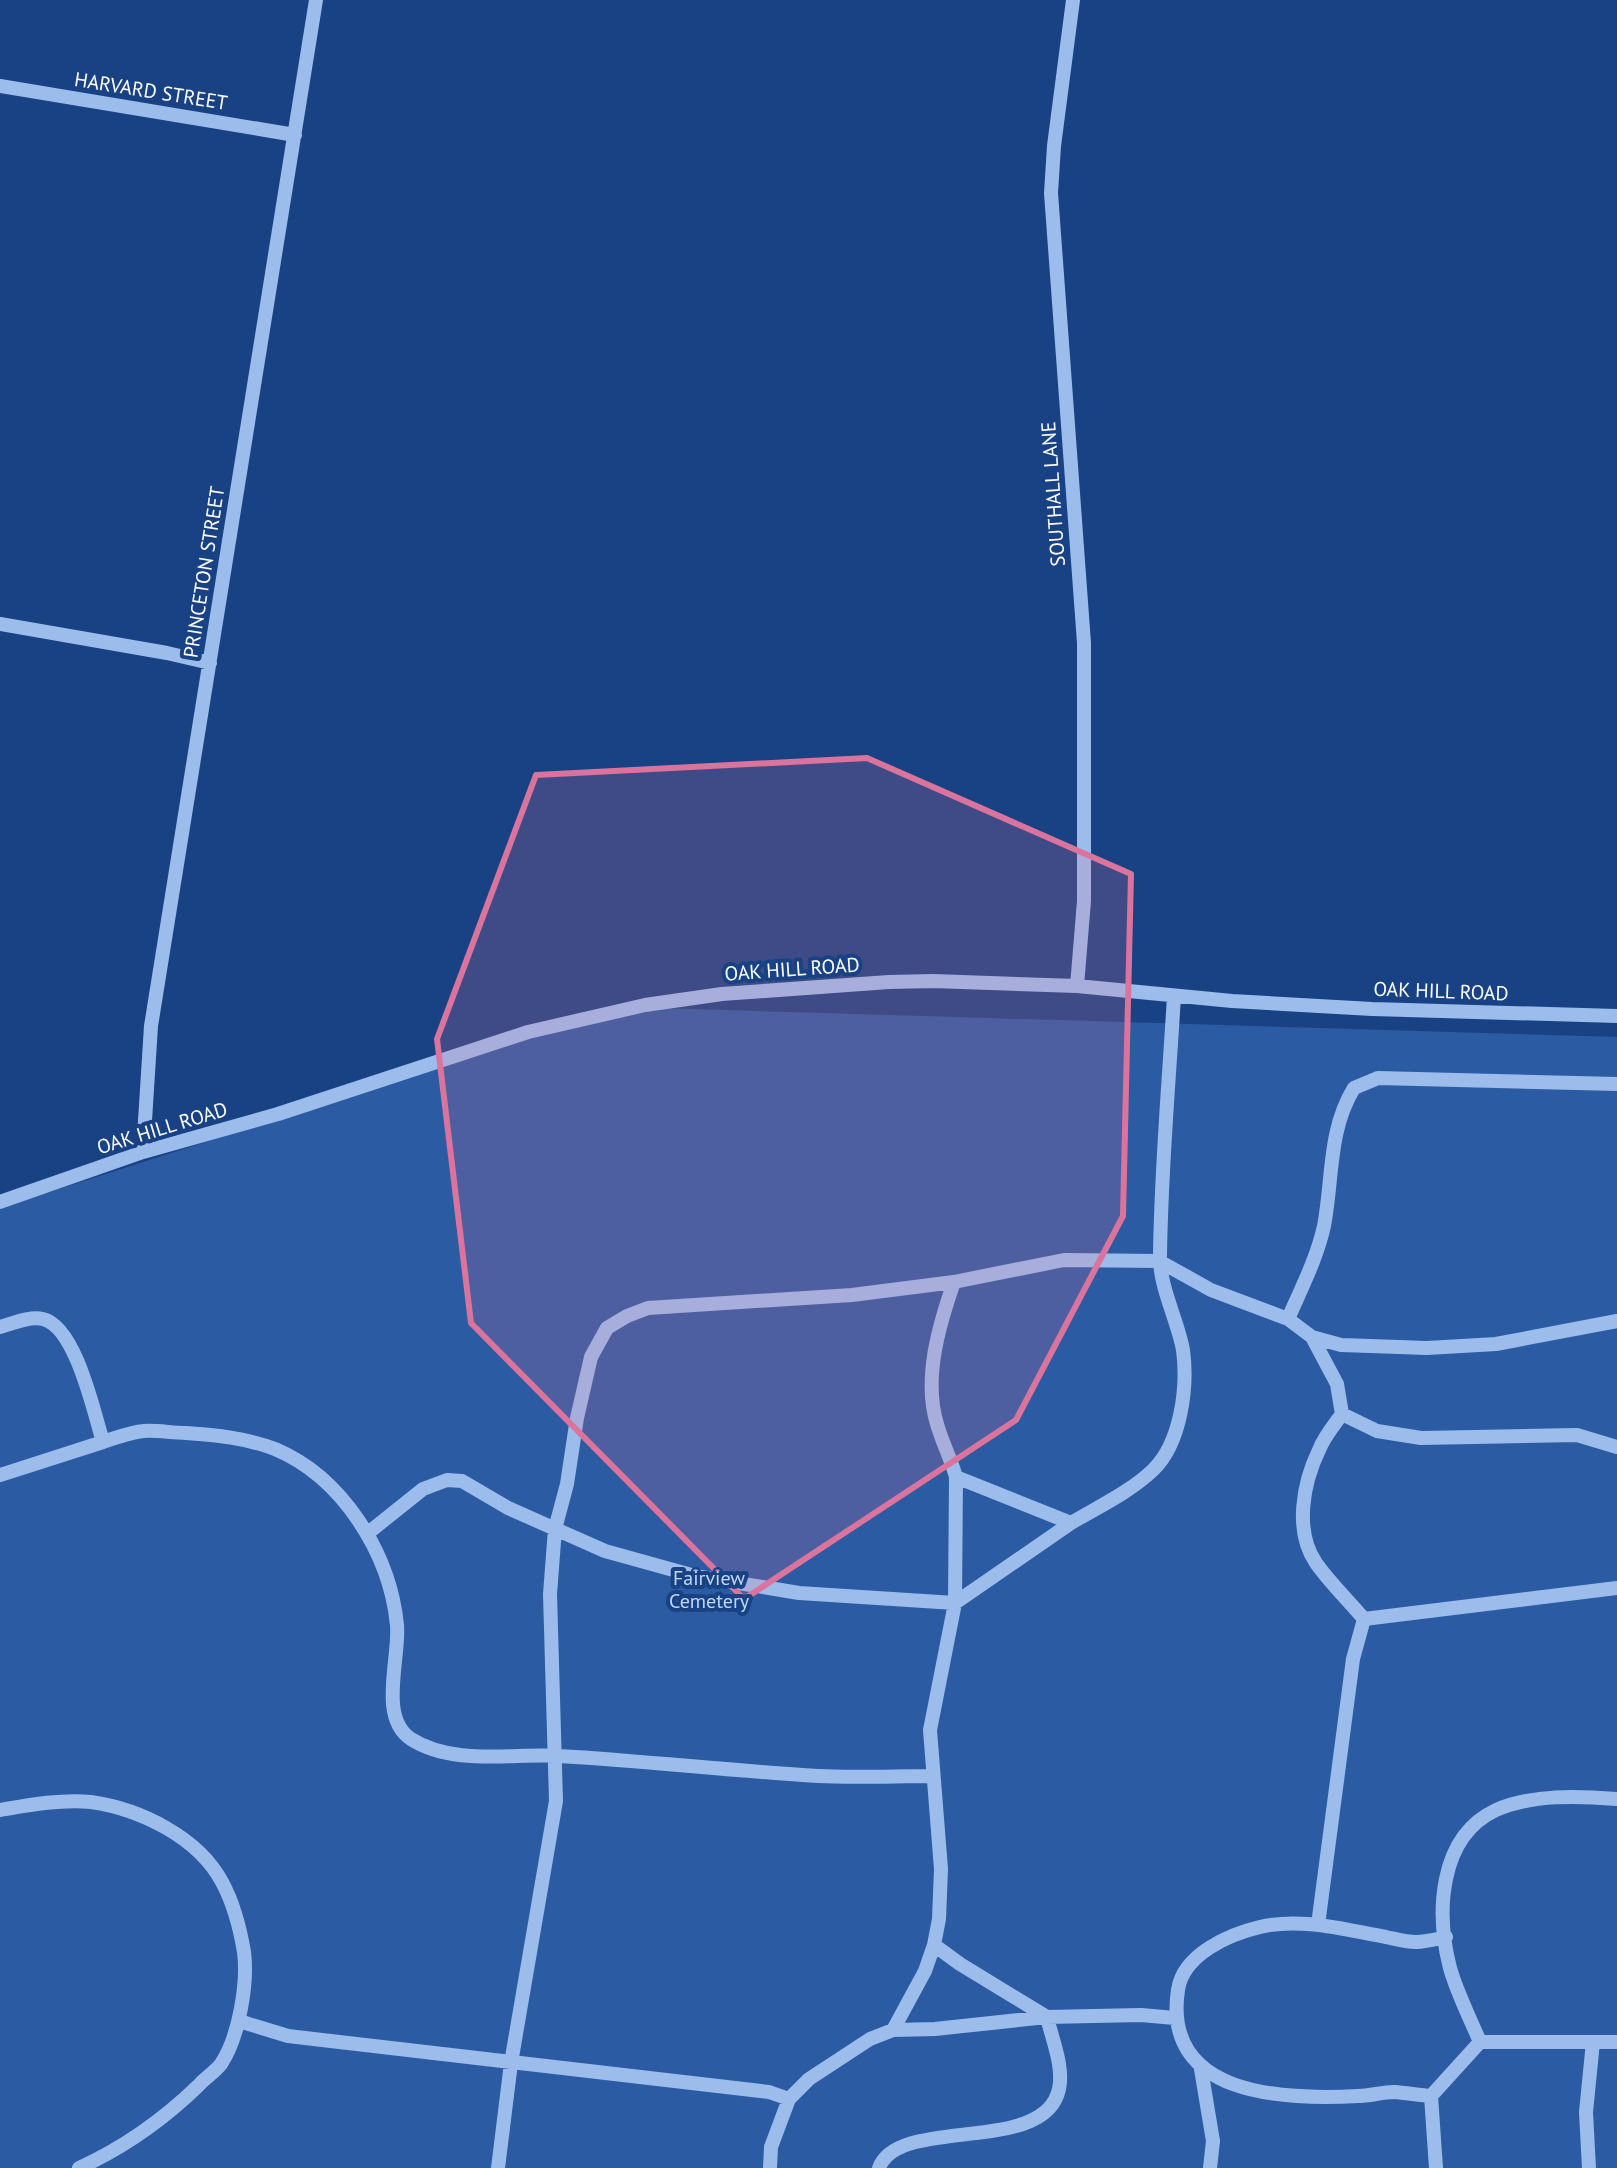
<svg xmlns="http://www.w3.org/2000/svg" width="1617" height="2168" font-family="'PT Sans',sans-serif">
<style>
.green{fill:#2b5ba3}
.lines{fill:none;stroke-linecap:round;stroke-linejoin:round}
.minor{stroke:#9cbdec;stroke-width:14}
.marked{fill:#da749d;fill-opacity:0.2;stroke:#da749d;stroke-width:6;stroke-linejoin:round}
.labels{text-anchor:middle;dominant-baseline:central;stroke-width:8;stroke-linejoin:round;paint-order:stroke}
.street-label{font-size:20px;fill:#fff;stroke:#184283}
.park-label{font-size:20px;fill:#c1d8f9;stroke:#184283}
</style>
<rect width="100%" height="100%" fill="#184283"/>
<path class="green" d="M 625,1007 L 1617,1037 L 1617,2168 L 0,2168 L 0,1208 Z"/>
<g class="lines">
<path class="minor" d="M 1073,0 L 1054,146 L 1051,193 L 1084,643 L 1084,901 L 1077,986
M 0,86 L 295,135
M 0,624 L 167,653 L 210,663
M 1174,996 C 1169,1082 1161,1169 1160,1256 C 1159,1286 1178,1321 1183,1350 C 1188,1387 1181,1443 1153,1470 C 1130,1492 1098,1507 1071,1523 L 956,1477 C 951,1459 942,1442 937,1424 C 923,1379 939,1325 954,1282 L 1064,1260 L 1159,1261 L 1211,1290 L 1288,1319 L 1312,1337 L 1341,1345 L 1427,1348 L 1496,1344 L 1617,1321
M 143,1152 L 151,1026 L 316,0
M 0,1202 L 143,1152 L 278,1114 L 528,1032 L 645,1005 L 722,994 L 889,982 L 933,981 L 1077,986 L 1232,1001 L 1372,1009 L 1617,1016
M 1288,1319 C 1301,1289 1317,1258 1324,1226 C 1333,1179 1328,1130 1354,1088 L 1378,1078 L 1617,1084
M 0,1327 C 14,1323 29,1316 43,1319 C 76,1327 94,1413 103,1442 L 0,1475
M 1312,1337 L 1337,1384 L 1342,1414 L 1377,1431 L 1421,1438 L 1577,1435 L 1617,1447
M 1342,1414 C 1334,1425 1324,1437 1319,1450 C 1303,1483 1294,1531 1316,1563 C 1330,1583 1349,1601 1364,1619 L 1617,1588
M 103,1442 C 116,1438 130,1432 144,1431 C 157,1430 172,1433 186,1433 C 216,1435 246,1438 275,1449 C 342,1477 390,1553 397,1625 C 400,1658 378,1718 411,1739 C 453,1766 513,1753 559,1756 C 646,1761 732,1771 818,1776 C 856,1778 895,1776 933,1776
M 368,1533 L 423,1489 L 447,1480 L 462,1481 L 508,1508 L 605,1551 L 695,1576 L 799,1593 L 955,1603 L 1071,1523
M 0,1810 C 29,1805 62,1799 91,1802 C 140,1809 198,1837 222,1882 C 234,1904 240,1928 244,1952 C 248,1983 239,2037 221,2064 C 215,2072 205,2078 199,2085 C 164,2119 123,2148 79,2168
M 1318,1925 L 1353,1659 L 1364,1619
M 1446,1937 C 1437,1939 1426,1942 1416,1942 C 1406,1942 1396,1939 1386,1937 C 1346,1930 1301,1917 1260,1927 C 1230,1934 1183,1954 1178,1990 C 1162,2096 1282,2100 1358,2096 C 1370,2096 1382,2092 1394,2092 C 1406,2093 1419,2095 1431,2096 L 1480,2042 L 1617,2042
M 934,1945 L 960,1964 L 1047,2017 L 1141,2015 L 1175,2018
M 239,2021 L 288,2036 L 769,2092 L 789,2099 L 809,2079 L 870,2039 L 893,2030 L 925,1971 L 934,1945 L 939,1919 L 941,1869 L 930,1730 L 955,1603 L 956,1477
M 1480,2042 C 1470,2018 1457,1993 1450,1968 C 1436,1914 1438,1837 1496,1810 C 1532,1794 1579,1796 1617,1799
M 1201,2069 L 1213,2141 L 1210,2168
M 1431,2096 L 1436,2168
M 498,2168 L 511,2063 L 556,1801 L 550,1594 L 555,1529 L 567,1484 L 577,1418 L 591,1357 L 607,1328 L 627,1316 L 648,1308 L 852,1295 L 954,1282
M 770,2168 L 771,2147 L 789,2099
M 879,2168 C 898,2115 1045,2156 1059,2089 C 1064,2067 1052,2039 1047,2017 L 935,2029 L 893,2030
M 1589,2168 L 1586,2112 L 1593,2042"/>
</g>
<path class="marked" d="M 867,758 L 1131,874 L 1123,1216 L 1016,1420 L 744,1599 L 471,1323 L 437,1039 L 536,775 Z"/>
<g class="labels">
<g class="street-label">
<text transform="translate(151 91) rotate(9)">HARVARD STREET</text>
<text transform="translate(1053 494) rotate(-94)">SOUTHALL LANE</text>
<text transform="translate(204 572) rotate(-81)">PRINCETON STREET</text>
<text transform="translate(792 969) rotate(-4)">OAK HILL ROAD</text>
<text transform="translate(1441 991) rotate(2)">OAK HILL ROAD</text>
<text transform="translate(162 1128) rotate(-17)">OAK HILL ROAD</text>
</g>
<g class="park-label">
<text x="709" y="1578">Fairview<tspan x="709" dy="23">Cemetery</tspan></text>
</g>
</g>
</svg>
